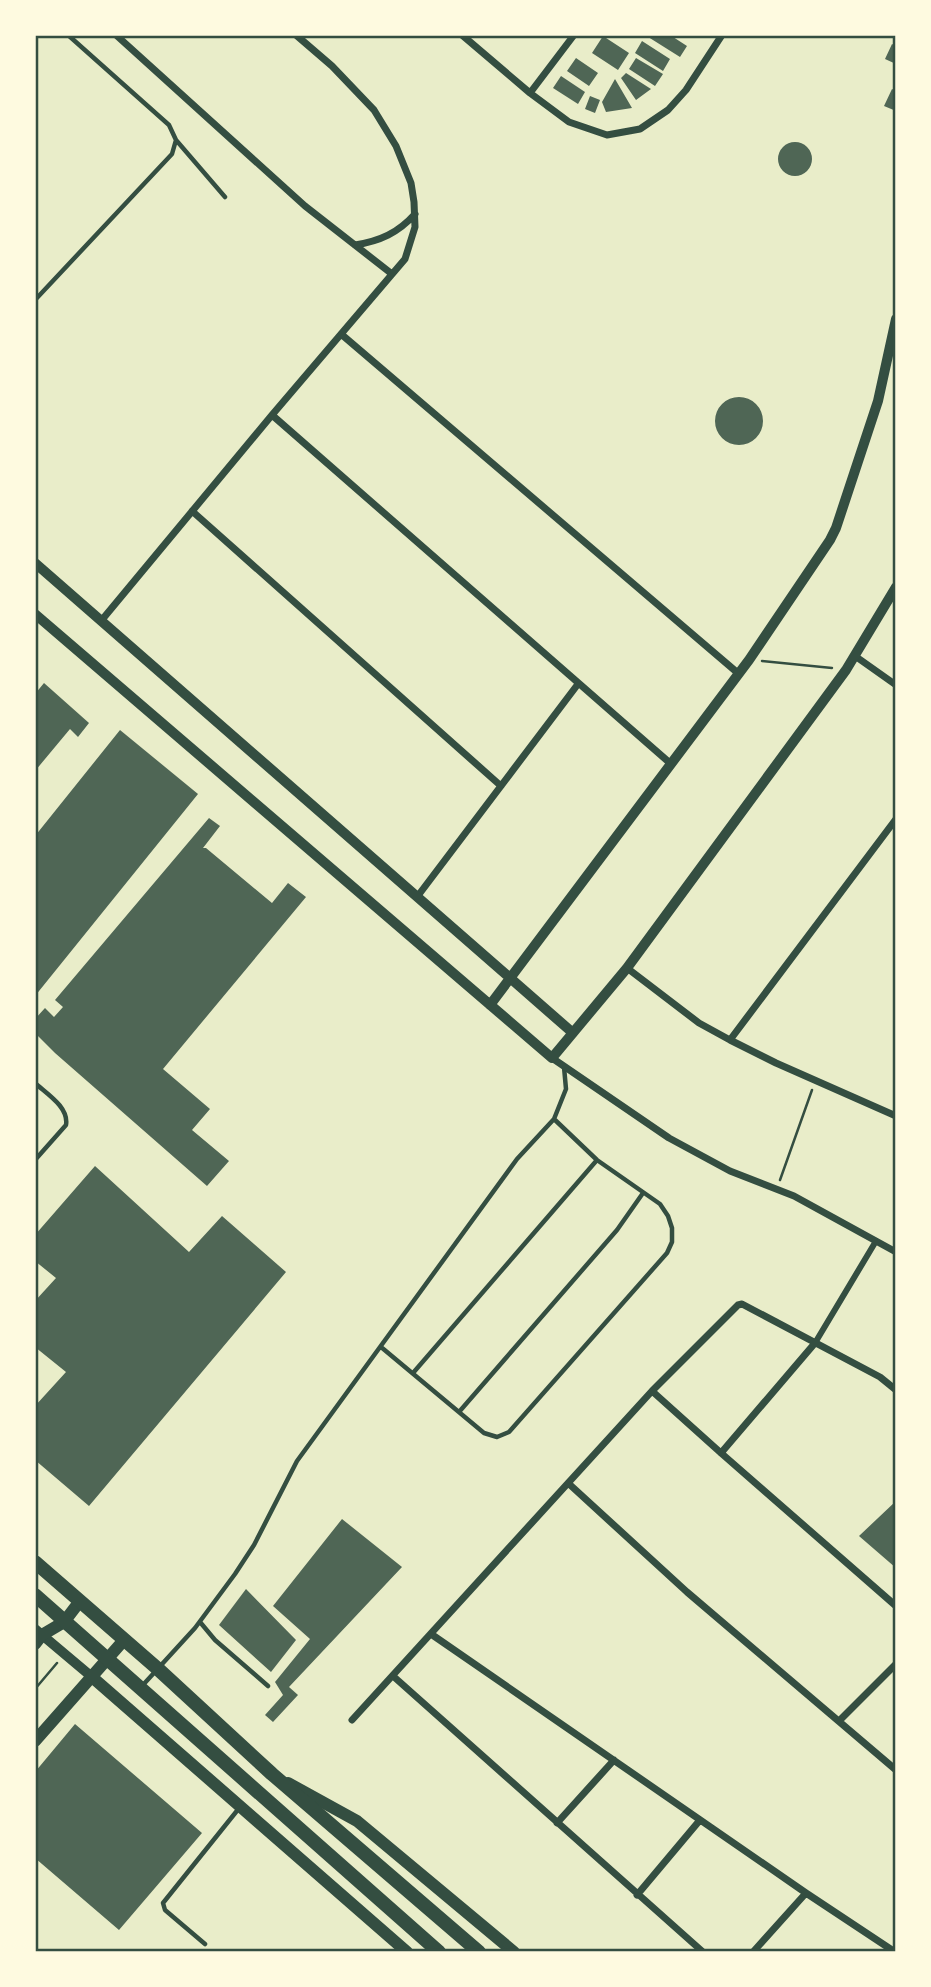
<svg xmlns="http://www.w3.org/2000/svg" width="931" height="1987" font-family="'Varela Round',sans-serif">
<style>
.building{fill:#4f6655}
.lines{fill:none;stroke-linecap:round;stroke-linejoin:round}
.path{stroke:#344e41;stroke-width:2.5}
.service{stroke:#344e41;stroke-width:4.5}
.pedestrian{stroke:#344e41;stroke-width:6}
.minor{stroke:#344e41;stroke-width:7}
.tertiary{stroke:#344e41;stroke-width:10}
.secondary{stroke:#344e41;stroke-width:12}
.primary{stroke:#344e41;stroke-width:14}
.neatline{fill:none;stroke:#344e41;stroke-width:2.5}
</style>
<rect width="100%" height="100%" fill="#e9edc9"/>
<path class="building" d="M 645,35 L 670,35 L 687,46 L 680,57 Z
M 603,36 L 629,53 L 618,70 L 592,53 Z
M 642,41 L 670,59 L 663,71 L 635,53 Z
M 892,44 L 896,46 L 896,64 L 885,59 Z
M 576,58 L 598,73 L 589,86 L 567,71 Z
M 636,58 L 663,74 L 655,86 L 629,69 Z
M 626,73 L 651,89 L 636,100 L 621,78 Z
M 561,76 L 585,92 L 578,104 L 553,88 Z
M 615,79 L 632,108 L 606,112 L 602,102 Z
M 892,89 L 896,91 L 896,111 L 884,106 Z
M 590,96 L 600,100 L 595,113 L 585,109 Z
M778 159a17 17 0 1 1 34 0a17 17 0 1 1-34 0Z
M715 421a24 24 0 1 1 48 0a24 24 0 1 1-48 0Z
M 44,683 L 89,723 L 78,737 L 70,729 L 35,771 L 35,694 Z
M 120,730 L 198,794 L 35,996 L 35,836 Z
M 209,818 L 220,826 L 203,848 L 206,848 L 272,903 L 288,883 L 306,897 L 163,1069 L 210,1109 L 192,1130 L 229,1161 L 207,1186 L 55,1053 L 35,1033 L 35,1019 L 45,1008 L 54,1017 L 63,1007 L 55,1000 Z
M 95,1166 L 189,1252 L 222,1216 L 286,1272 L 89,1506 L 35,1460 L 35,1406 L 66,1372 L 35,1347 L 35,1301 L 56,1278 L 35,1261 L 35,1235 Z
M 896,1501 L 896,1568 L 859,1536 Z
M 342,1519 L 402,1567 L 289,1687 L 298,1695 L 273,1722 L 265,1715 L 283,1695 L 275,1682 L 310,1639 L 273,1606 Z
M 246,1589 L 296,1640 L 271,1672 L 219,1625 Z
M 75,1724 L 202,1833 L 119,1930 L 35,1858 L 35,1772 Z"/>
<g class="lines">
<path class="path" d="M 762,661 L 832,668
M 780,1180 L 812,1090
M 35,1689 L 57,1663"/>
<path class="service" d="M 176,140 L 225,197
M 35,300 L 172,154 L 176,140 L 169,125 L 68,35
M 35,1083 C 47,1094 69,1107 66,1125 L 35,1160
M 381,1347 L 484,1433 L 497,1437 L 509,1432 L 667,1253 L 672,1242 L 672,1228 L 668,1216 L 660,1204 L 597,1160 L 554,1119
M 413,1373 L 597,1160
M 459,1412 L 617,1230 L 643,1193
M 200,1622 L 215,1640 L 268,1686
M 142,1686 L 195,1628 L 235,1574 L 254,1545 L 297,1461 L 517,1159 L 554,1119 L 566,1089 L 564,1067
M 205,1944 L 165,1910 L 163,1903 L 240,1807"/>
<path class="pedestrian" d="M 815,1343 L 876,1241"/>
<path class="minor" d="M 116,35 L 305,206 L 392,274
M 462,35 L 530,93 L 569,122 L 607,135 L 640,129 L 668,110 L 686,90 L 722,35
M 530,93 L 574,35
M 355,245 C 380,241 398,233 415,214
M 341,334 L 739,674
M 272,415 L 671,764
M 192,511 L 501,786
M 101,621 L 272,415 L 405,259 L 415,227 L 414,202 L 411,183 L 396,146 L 374,110 L 332,66 L 296,35
M 855,656 L 896,685
M 417,897 L 578,684
M 627,968 L 699,1023 L 730,1040 L 776,1063 L 896,1116
M 730,1040 L 896,819
M 552,1058 L 669,1138 L 730,1171 L 794,1196 L 896,1252
M 652,1391 L 721,1453 L 896,1606
M 721,1453 L 815,1343
M 568,1483 L 687,1592 L 896,1770
M 431,1634 L 806,1893 L 895,1952
M 393,1676 L 703,1952
M 352,1720 L 652,1391 L 738,1305 L 742,1304 L 880,1377 L 896,1390
M 839,1721 L 896,1664
M 557,1823 L 614,1760
M 637,1895 L 700,1820
M 753,1952 L 806,1893"/>
<path class="tertiary" d="M 35,563 L 573,1033
M 35,614 L 552,1058 L 627,968 L 846,670 L 896,587
M 490,1005 L 749,660 L 830,540 L 836,528 L 878,401 L 896,319
M 35,1629 L 92,1677"/>
<path class="secondary" d="M 35,1644 L 42,1635 L 64,1622 L 80,1601
M 92,1677 L 407,1952
M 35,1741 L 124,1640
M 288,1783 L 357,1821 L 514,1952"/>
<path class="primary" d="M 35,1562 L 158,1669 L 272,1774 L 479,1952
M 35,1595 L 439,1952"/>
</g>
<rect width="931" height="1987" fill="none" stroke="#fefae0" stroke-width="74"/>
<rect x="37" y="37" width="857" height="1913" class="neatline"/>
</svg>
